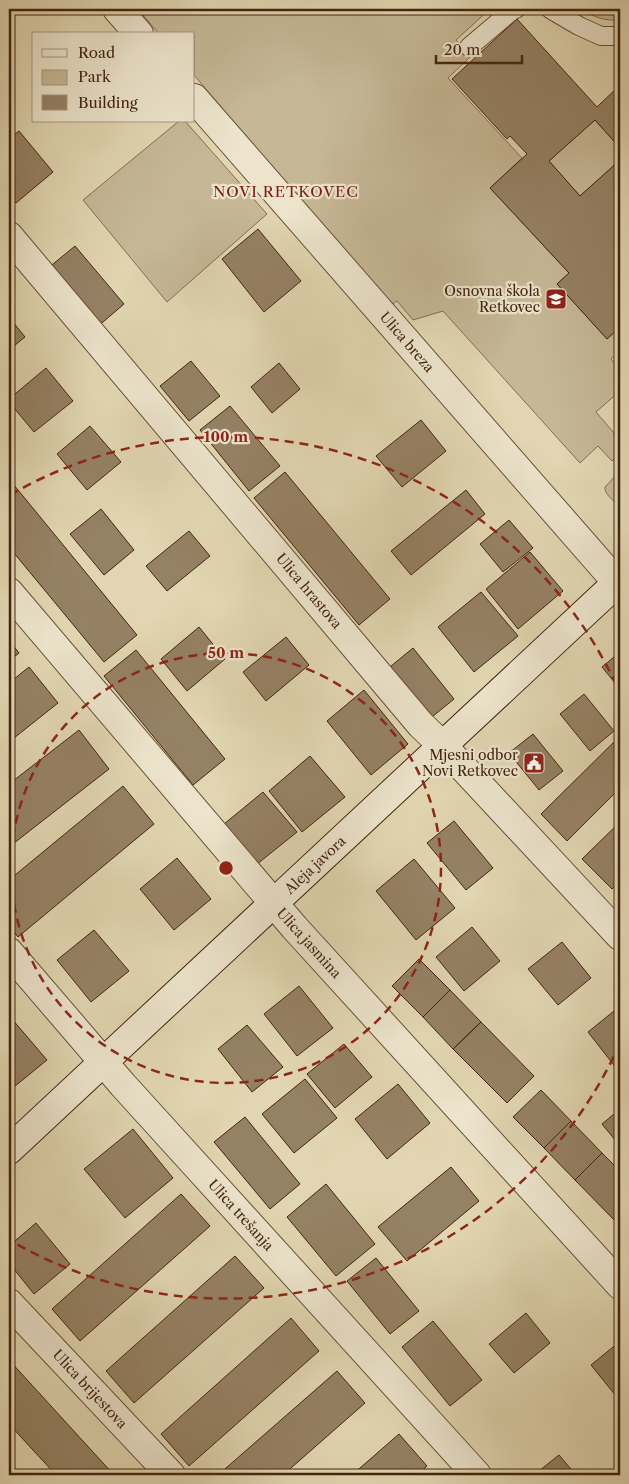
<svg xmlns="http://www.w3.org/2000/svg" width="629" height="1484" font-family="'Libre Caslon Text',serif">
<style>
.green{fill:#c6b896;stroke:#846e53}
.building{fill:#958164;stroke:#432510}
.lines{fill:none;stroke-linecap:round;stroke-linejoin:round}
.lane-casing{stroke:#6a5138;stroke-width:20}
.street-casing{stroke:#6a5138;stroke-width:30}
.secondary-casing{stroke:#432510;stroke-width:30}
.lane{stroke:#ece4cc;stroke-width:18}
.street{stroke:#ece4cc;stroke-width:28}
.secondary{stroke:#ece4cc;stroke-width:28}
.ring{fill:none;stroke:#8f2418;stroke-width:2.5;stroke-dasharray:9 6}
.labels{text-anchor:middle;dominant-baseline:central;stroke-width:4.5;stroke-linejoin:round;paint-order:stroke}
.poi-label{font-size:14px;fill:#432510;stroke:#ece4cc;text-anchor:end}
.street-label{font-size:14px;fill:#432510;stroke:#ece4cc}
.neighbourhood-label{font-size:15px;letter-spacing:1px;fill:#7a1f14;stroke:#ece4cc}
.centre{fill:#8f2418;stroke:#ece4cc;stroke-width:2.5}
.ring-label{font-size:15px;text-anchor:middle;font-weight:bold;fill:#8f2418;stroke:#ece4cc;stroke-width:4.5;stroke-linejoin:round;paint-order:stroke}
</style>
<rect width="100%" height="100%" fill="#e1d6b1"/>
<filter id="stains"><feTurbulence type="fractalNoise" baseFrequency=".004" numOctaves="4"/><feColorMatrix values="0 0 0 0 .2 0 0 0 0 .09 0 0 0 0 .02 0 0 0 .5 -.17"/></filter>
<radialGradient id="worn" r=".72"><stop offset=".6" stop-color="#630" stop-opacity="0"/><stop offset="1" stop-color="#630" stop-opacity=".3"/></radialGradient>
<path class="green" d="M 138,9 L 490,9 L 456,40 L 470,57 L 448,78 L 522,158 L 490,188 L 569,273 L 557,284 L 607,339 L 620,327 L 620,351 L 611,359 L 620,370 L 620,391 L 596,412 L 620,440 L 620,454 L 612,461 L 598,446 L 580,463 L 443,311 L 413,320 L 397,301 L 391,305 L 194,75 L 194,34 L 159,34 Z
M 582,9 L 620,9 L 620,20 C 607,21 593,18 582,9 Z
M 595,120 L 620,148 L 620,160 L 580,196 L 549,161 Z
M 179,121 L 185,121 L 267,214 L 167,302 L 83,200 Z
M 620,471 L 620,505 L 618,505 C 613,500 604,494 605,487 Z"/>
<path class="building" d="M 517,19 L 597,107 L 620,85 L 620,148 L 595,120 L 549,161 L 580,196 L 620,160 L 620,327 L 607,339 L 557,284 L 569,273 L 490,188 L 527,154 L 510,136 L 507,139 L 452,79 Z
M 19,131 L 53,172 L 16,203 L 9,194 L 9,139 Z
M 258,229 L 301,281 L 264,312 L 222,259 Z
M 75,246 L 124,304 L 96,328 L 47,269 Z
M 9,317 L 25,337 L 9,350 Z
M 191,361 L 220,396 L 189,421 L 160,386 Z
M 279,363 L 300,389 L 272,413 L 251,387 Z
M 46,368 L 73,401 L 34,432 L 9,402 L 9,399 Z
M 230,406 L 280,466 L 249,491 L 200,430 Z
M 421,420 L 446,451 L 402,487 L 376,456 Z
M 90,426 L 121,462 L 87,490 L 57,454 Z
M 285,472 L 390,599 L 359,625 L 254,498 Z
M 9,479 L 137,635 L 104,662 L 9,547 Z
M 466,490 L 485,514 L 411,575 L 391,551 Z
M 101,509 L 134,550 L 104,575 L 70,534 Z
M 509,520 L 533,548 L 503,572 L 480,544 Z
M 189,531 L 210,556 L 167,591 L 146,566 Z
M 530,552 L 563,591 L 518,629 L 486,589 Z
M 481,592 L 518,636 L 474,672 L 438,627 Z
M 199,627 L 225,659 L 187,691 L 161,659 Z
M 286,637 L 309,665 L 266,701 L 243,672 Z
M 9,640 L 19,653 L 9,661 Z
M 413,648 L 454,699 L 427,721 L 385,671 Z
M 136,650 L 225,759 L 193,785 L 104,676 Z
M 620,652 L 620,689 L 602,667 Z
M 29,667 L 58,703 L 9,742 L 9,683 Z
M 364,690 L 408,744 L 371,775 L 327,721 Z
M 584,694 L 614,731 L 590,751 L 560,714 Z
M 79,730 L 109,769 L 9,847 L 9,784 Z
M 533,734 L 563,771 L 539,790 L 509,753 Z
M 620,736 L 620,788 L 567,841 L 541,814 Z
M 310,756 L 345,797 L 302,832 L 269,791 Z
M 123,786 L 154,824 L 18,937 L 9,926 L 9,880 Z
M 263,792 L 297,832 L 251,869 L 218,829 Z
M 454,821 L 493,868 L 466,890 L 427,843 Z
M 620,822 L 620,881 L 612,889 L 582,859 Z
M 177,858 L 211,899 L 174,930 L 140,889 Z
M 414,859 L 455,908 L 416,940 L 376,891 Z
M 472,927 L 500,961 L 464,991 L 436,957 Z
M 94,930 L 129,971 L 91,1002 L 57,960 Z
M 562,942 L 591,978 L 558,1005 L 528,969 Z
M 419,959 L 450,990 L 423,1017 L 392,986 Z
M 299,986 L 333,1028 L 297,1056 L 264,1014 Z
M 450,990 L 481,1022 L 453,1049 L 423,1017 Z
M 619,1007 L 620,1009 L 620,1073 L 588,1032 Z
M 12,1019 L 47,1060 L 9,1091 L 9,1022 Z
M 481,1022 L 534,1076 L 507,1103 L 453,1049 Z
M 247,1025 L 283,1067 L 252,1092 L 218,1049 Z
M 344,1044 L 372,1077 L 335,1108 L 307,1074 Z
M 305,1079 L 337,1118 L 294,1153 L 262,1114 Z
M 398,1084 L 430,1123 L 387,1159 L 355,1119 Z
M 541,1090 L 571,1121 L 544,1148 L 513,1117 Z
M 620,1109 L 620,1146 L 602,1124 Z
M 245,1117 L 300,1184 L 270,1209 L 214,1142 Z
M 571,1121 L 602,1153 L 575,1180 L 544,1148 Z
M 133,1129 L 173,1178 L 125,1218 L 84,1169 Z
M 602,1153 L 620,1171 L 620,1226 L 575,1180 Z
M 451,1167 L 479,1201 L 407,1261 L 378,1227 Z
M 326,1184 L 375,1244 L 336,1276 L 287,1217 Z
M 181,1194 L 210,1226 L 80,1341 L 52,1309 Z
M 36,1223 L 70,1264 L 34,1294 L 9,1263 L 9,1246 Z
M 235,1256 L 264,1288 L 134,1403 L 106,1371 Z
M 376,1258 L 419,1311 L 390,1334 L 347,1281 Z
M 526,1313 L 550,1343 L 514,1373 L 489,1344 Z
M 291,1318 L 319,1351 L 189,1466 L 161,1434 Z
M 433,1321 L 482,1380 L 450,1406 L 402,1347 Z
M 618,1343 L 620,1346 L 620,1401 L 591,1365 Z
M 9,1360 L 114,1475 L 56,1475 L 9,1424 Z
M 337,1371 L 365,1403 L 283,1475 L 218,1475 Z
M 399,1434 L 427,1466 L 417,1475 L 352,1475 Z
M 559,1455 L 576,1475 L 534,1475 Z"/>
<g class="lines">
<g class="lane-casing">
<path id="lane" d="M 550,9 L 579,26 L 601,36 L 620,36
M 469,47 L 514,9 L 516,9"/>
</g>
<g class="street-casing">
<path id="street" d="M 117,9 L 139,34
M 194,98 L 620,586
M 9,236 L 421,725 L 443,746 L 620,936
M 9,592 L 294,927 L 620,1285
M 9,952 L 123,1085 L 477,1475
M 9,1303 L 171,1475"/>
</g>
<g class="secondary-casing">
<path id="secondary" d="M 9,1150 L 620,580"/>
</g>
<use href="#lane" class="lane"/>
<use href="#street" class="street"/>
<use href="#secondary" class="secondary"/>
</g>
<g class="ring">
<circle cx="226" cy="868" r="215"/>
<path d="M620 1043A431 431 0 0 1 11 1241M10 495A431 431 0 0 1 620 693"/>
</g>
<defs>
<g id="school-square" transform="scale(1.125)"><rect x="-9" y="-9" width="18" height="18" rx="4" fill="#8f2418" stroke="#ece4cc"/><path d="M0-5L7-2L0 1L-7-2ZM-4 1L0 2.5L4 1V4Q0 6-4 4Z" fill="#fff"/></g>
<g id="civic-square" transform="scale(1.125)"><rect x="-9" y="-9" width="18" height="18" rx="4" fill="#8f2418" stroke="#ece4cc"/><path d="M-.6-6.5H3V-4.5H.6V-3L4-1V1h2V6H-6V1h2V-1L-.6-3ZM-1.2 2.5V6h2.4V2.5Z" fill="#fff"/></g>
</defs>
<g fill-rule="evenodd">
<use href="#school-square" x="556" y="299"/>
<use href="#civic-square" x="534" y="763"/>
</g>
<g class="labels">
<g class="poi-label">
<text x="540" y="291">Osnovna škola<tspan x="540" dy="16">Retkovec</tspan></text>
<text x="518" y="755">Mjesni odbor<tspan x="518" dy="16">Novi Retkovec</tspan></text>
</g>
<g class="street-label">
<text transform="translate(407 342) rotate(49)">Ulica breza</text>
<text transform="translate(309 591) rotate(50)">Ulica hrastova</text>
<text transform="translate(315 865) rotate(-43)">Aleja javora</text>
<text transform="translate(309 943) rotate(48)">Ulica jasmina</text>
<text transform="translate(241 1215) rotate(48)">Ulica trešanja</text>
<text transform="translate(90 1389) rotate(47)">Ulica brijestova</text>
</g>
<g class="neighbourhood-label">
<text x="286" y="191">NOVI RETKOVEC</text>
</g>
</g>
<circle cx="226" cy="868" r="8" class="centre"/>
<g class="ring-label">
<text x="226" y="442">100 m</text>
<text x="226" y="658">50 m</text>
</g>
<rect width="629" height="1484" fill="none" stroke="#e1d6b1" stroke-width="30"/>
<rect x="10" y="10" width="609" height="1464" fill="none" stroke="#432510" stroke-width="2.5"/>
<rect x="15" y="15" width="599" height="1454" fill="none" stroke="#432510"/>
<rect x="32" y="32" width="162" height="90" fill="#ece4cc" stroke="#a89881"/>
<rect x="42" y="49" width="25" height="8" fill="#ece4cc" stroke="#a89881"/>
<text x="78" y="58" font-size="15" fill="#432510">Road</text>
<rect x="42" y="70" width="25" height="15" fill="#c6b896" stroke="#a89881"/>
<text x="78" y="82" font-size="15" fill="#432510">Park</text>
<rect x="42" y="95" width="25" height="15" fill="#958164" stroke="#a89881"/>
<text x="78" y="108" font-size="15" fill="#432510">Building</text>
<path d="M436 55v8h86v-8" fill="none" stroke="#432510" stroke-width="2.5"/>
<text x="444" y="55" font-size="15" fill="#432510" stroke="#ece4cc" stroke-width="4" paint-order="stroke">20 m</text>
<rect width="100%" height="100%" filter="url(#stains)"/>
<rect width="100%" height="100%" fill="url(#worn)"/>
</svg>
